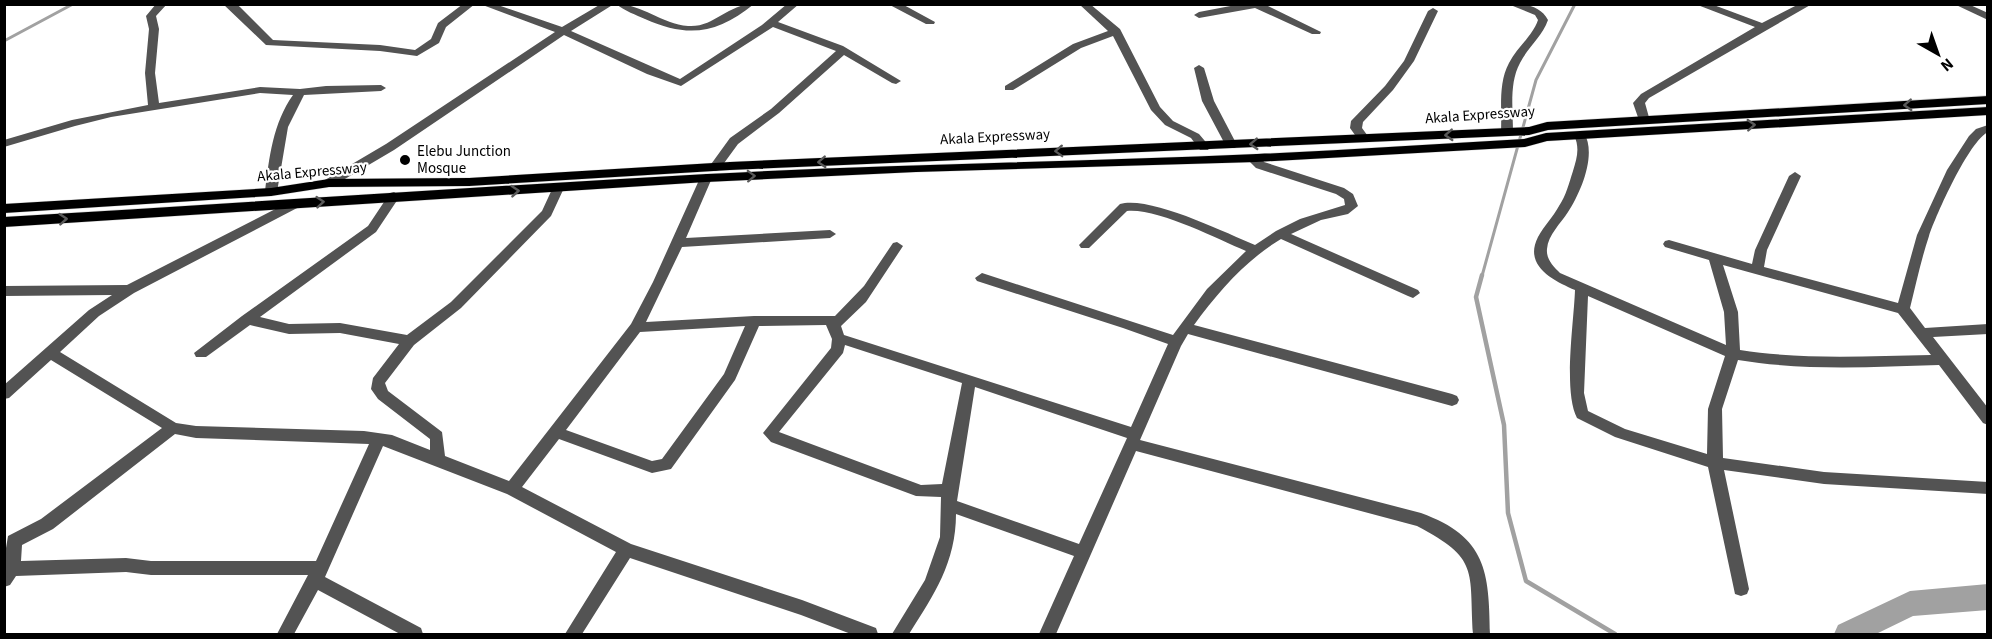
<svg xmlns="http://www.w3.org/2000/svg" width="1992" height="639" font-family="'Source Sans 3',sans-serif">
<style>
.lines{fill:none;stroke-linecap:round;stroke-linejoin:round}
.stream-far1{stroke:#a1a1a1;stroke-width:3}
.stream{stroke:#a1a1a1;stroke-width:4.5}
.river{fill:#a1a1a1;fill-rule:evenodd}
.major-casing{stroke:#dbdbdb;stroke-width:1}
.minor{fill:#535353;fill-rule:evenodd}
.major{fill:#000;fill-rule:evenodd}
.oneway{stroke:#595959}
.poi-dot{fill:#000;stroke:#fff;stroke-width:2}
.labels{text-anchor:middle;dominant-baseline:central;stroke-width:4.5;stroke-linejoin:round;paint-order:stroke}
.street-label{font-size:15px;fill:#000;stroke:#fff}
.poi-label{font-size:15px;fill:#000;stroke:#fff;text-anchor:start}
</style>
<rect width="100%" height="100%" fill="#fff"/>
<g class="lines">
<path class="stream-far1" d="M 4,41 L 73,4
M 1482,276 L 1536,80 L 1575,4"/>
<path class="stream" d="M 1482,275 L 1476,297 L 1504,425 L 1508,513 L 1526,581 L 1615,634"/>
<path class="river" d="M 1988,584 L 1988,610 L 1913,616 L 1876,634 L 1834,634 L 1838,625 L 1910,591 Z"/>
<g class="major-casing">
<path id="major" d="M 1988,96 L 1988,104 L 1548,130 L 1529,135 L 730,170 L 469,186 L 329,187 L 271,196 L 4,213 L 4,204 L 271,188 L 329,179 L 469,178 L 730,162 L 1529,127 L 1547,122 Z
M 1988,107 L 1988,115 L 1547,141 L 1525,147 L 1256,162 L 916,172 L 706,182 L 4,227 L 4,217 C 239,203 473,187 707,174 C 890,164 1074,162 1257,154 C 1346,150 1435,144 1524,139 L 1546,133 Z"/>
</g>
<path class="minor" d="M 156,4 L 167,4 L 156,16 L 159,29 L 155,73 L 159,103 L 260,87 L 300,89 L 326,86 L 381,85 L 386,88 L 381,91 L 304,95 L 288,127 L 277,192 L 271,196 L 265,192 C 269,158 273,123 293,95 L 260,93 L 111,117 L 75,126 L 4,147 L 4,140 L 72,120 L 148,105 L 145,73 L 149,29 L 146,16 Z
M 223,4 L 236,4 L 240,7 L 273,40 L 380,45 L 415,50 L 431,39 L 438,23 L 463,4 L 475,4 L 446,27 L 439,43 L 417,56 L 380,51 L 266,45 Z
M 480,4 L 495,4 L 562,27 L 601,4 L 614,4 L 571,31 L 680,79 L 762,25 L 787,4 L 799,4 L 778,22 L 843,46 L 901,81 L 896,84 L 892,83 L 844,55 L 779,113 L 738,144 L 719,170 L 715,171 L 709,167 L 730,138 L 771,109 L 836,51 L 773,27 L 681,86 L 647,74 L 564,35 L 394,150 L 333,186 L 325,186 L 323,183 L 325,180 L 386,144 L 555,32 Z
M 616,4 C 642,4 662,24 688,26 C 714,28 727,4 754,4 C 717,34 688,38 645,19 C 636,15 625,11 616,4 Z
M 888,4 L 902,4 L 935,22 L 934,24 L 926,24 Z
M 1079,4 L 1090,4 L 1120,29 L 1160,107 L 1173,121 L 1199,134 L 1210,147 L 1208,150 L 1200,150 L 1191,138 L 1165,125 L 1151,110 L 1113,36 L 1081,48 L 1013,90 L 1005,90 L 1005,86 L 1073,44 L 1108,31 Z
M 1241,4 L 1264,4 L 1321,32 L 1320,34 L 1312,34 L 1255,8 L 1199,18 L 1194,15 L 1199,12 Z
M 1508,4 C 1524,4 1540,5 1548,20 C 1542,37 1528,47 1520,63 C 1509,83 1513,110 1513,132 L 1507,135 L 1501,132 C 1502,109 1498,83 1509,63 C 1517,47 1532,37 1538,20 L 1535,15 Z
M 1695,4 L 1711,4 L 1762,23 L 1799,4 L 1812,4 L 1649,98 L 1645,103 L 1650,121 L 1644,124 L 1640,123 L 1633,103 L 1641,94 L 1755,27 Z
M 1954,4 L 1968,4 L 1988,13 L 1988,20 Z
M 1433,8 L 1438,11 L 1414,61 L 1393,90 L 1363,122 L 1362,128 L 1370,139 L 1368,142 L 1360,142 L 1350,128 L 1351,121 L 1385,86 L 1404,61 L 1428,11 Z
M 1199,65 L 1204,68 L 1214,101 L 1237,145 L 1235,148 L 1227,148 L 1202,101 L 1194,68 Z
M 1988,125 L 1988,132 C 1969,141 1936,215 1929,236 C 1921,260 1916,284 1910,308 L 1925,328 L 1988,324 L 1988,334 L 1933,337 L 1988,408 L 1988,425 L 1983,423 L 1939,365 C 1871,367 1805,371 1738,360 L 1722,409 L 1723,458 L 1824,472 L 1988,482 L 1988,494 L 1824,484 L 1724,470 L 1749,589 L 1747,594 L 1741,596 L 1735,594 L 1708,467 L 1615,437 L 1577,418 C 1563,391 1574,322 1575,290 C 1554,281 1523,266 1538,237 C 1544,226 1553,217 1559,206 C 1566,196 1569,183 1573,171 C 1577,158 1580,148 1574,135 L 1580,131 L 1584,133 C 1597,154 1581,192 1568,212 C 1561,223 1548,235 1547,249 C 1546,259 1553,266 1560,273 L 1726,345 L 1724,312 L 1709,260 L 1665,247 L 1663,244 L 1665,241 L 1669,240 L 1752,264 L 1755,250 L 1789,176 L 1795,172 L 1801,176 L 1767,250 L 1764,267 L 1898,303 L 1917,235 L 1947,170 L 1969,136 L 1976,129 ZM 1723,265 L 1898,313 L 1931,355 C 1867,356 1803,360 1740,350 L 1738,312 ZM 1588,296 L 1725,356 L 1708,409 L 1707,454 L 1625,429 L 1588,411 L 1584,393 Z
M 1256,154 L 1260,155 L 1264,162 L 1344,188 L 1353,194 L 1358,206 L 1348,214 L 1321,220 L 1291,234 L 1418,290 L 1420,293 L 1413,298 L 1408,296 L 1281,239 C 1246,260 1218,292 1194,325 L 1452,394 L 1457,396 L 1459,400 L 1457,404 L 1452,406 L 1188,334 L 1181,346 L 1140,440 L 1421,513 C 1487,537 1489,572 1490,634 L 1473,634 C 1469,570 1480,559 1417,526 L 1136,451 L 1056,634 L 1039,634 L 1074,556 L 956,514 C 956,562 934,595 909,634 L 892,634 L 925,580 L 940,537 L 941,497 L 916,496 L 771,442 L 763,433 L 831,348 L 832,339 L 826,325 L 759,326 L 735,380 L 671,469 L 652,473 L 559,439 L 522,487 L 631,544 L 802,600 L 876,628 L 878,634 L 851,634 L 801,615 L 630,558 L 582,634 L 565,634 L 616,552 L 507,494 L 383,446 L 325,577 L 421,628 L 423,634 L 400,634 L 318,590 L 294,634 L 277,634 L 308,575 L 151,575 L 126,572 L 16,576 L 10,585 L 4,587 L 4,560 L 8,536 L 41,519 L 162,428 L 51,360 L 9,398 L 4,399 L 4,385 L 89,310 L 112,295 L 4,296 L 4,286 L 127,285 L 291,201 L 299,201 L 301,204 L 299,207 L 134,293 L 99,316 L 60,352 L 176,423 L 196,426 L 364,431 L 392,435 L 430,450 L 430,439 L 378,399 L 371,389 L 373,378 L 399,344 L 340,333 L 289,334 L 250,325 L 206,357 L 196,357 L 194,353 L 242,316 L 368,226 L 390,193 L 394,192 L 400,196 L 376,232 L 260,317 L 289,324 L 340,323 L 407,335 L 451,302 L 542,211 L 554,185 L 562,185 L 564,188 L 551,216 L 461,308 L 414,345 L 385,383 L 388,391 L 442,432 L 445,456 L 509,481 L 631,324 L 653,282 L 700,178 L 706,174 L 712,178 L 686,238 L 830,230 L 836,234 L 830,238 L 682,247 L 646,322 L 754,316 L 835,316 L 864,286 L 893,243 L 897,242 L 903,246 L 866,302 L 841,326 L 844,335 L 1131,427 L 1168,344 L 1123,328 L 977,281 L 975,278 L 982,273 L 1173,335 L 1207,289 L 1246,251 C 1217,239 1158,208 1127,211 L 1089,248 L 1081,248 L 1079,245 L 1120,204 C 1151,196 1223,232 1255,245 L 1276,231 L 1300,219 L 1345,205 L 1344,199 L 1336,194 L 1256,168 L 1250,162 L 1250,158 ZM 745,326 L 724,374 L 662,459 L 652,461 L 566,430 L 640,332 ZM 845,345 L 962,383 L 942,484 L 921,485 L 779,432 L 843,353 ZM 975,387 L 1127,438 L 1079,544 L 957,501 ZM 175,434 L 196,438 L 369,444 L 316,561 L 151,561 L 126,558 L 21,561 L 22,545 L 53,529 Z"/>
<use href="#major" class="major"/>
</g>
<defs><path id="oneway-chevron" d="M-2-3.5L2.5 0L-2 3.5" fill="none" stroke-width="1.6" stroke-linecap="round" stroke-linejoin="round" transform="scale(1.5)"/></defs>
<g class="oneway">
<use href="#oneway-chevron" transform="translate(1908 105) rotate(177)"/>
<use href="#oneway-chevron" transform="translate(1751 125) rotate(-3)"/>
<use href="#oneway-chevron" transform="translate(1449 135) rotate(177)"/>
<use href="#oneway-chevron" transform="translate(1254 144) rotate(177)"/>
<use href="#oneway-chevron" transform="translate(1059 151) rotate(178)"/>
<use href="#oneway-chevron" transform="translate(822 162) rotate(177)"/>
<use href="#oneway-chevron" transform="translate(751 176) rotate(-2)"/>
<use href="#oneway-chevron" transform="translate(515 191) rotate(-4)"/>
<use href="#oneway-chevron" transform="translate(320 202) rotate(-5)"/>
<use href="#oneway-chevron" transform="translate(63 219) rotate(-4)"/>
</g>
<circle class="poi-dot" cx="405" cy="160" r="6"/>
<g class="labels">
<g class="street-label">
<text transform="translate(1480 115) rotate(-4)">Akala Expressway</text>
<text transform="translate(995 137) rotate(-3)">Akala Expressway</text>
<text transform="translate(312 172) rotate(-5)">Akala Expressway</text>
</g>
<g class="poi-label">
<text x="417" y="151">Elebu Junction<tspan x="417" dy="17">Mosque</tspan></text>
</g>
</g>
<rect width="1992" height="639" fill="none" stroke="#000000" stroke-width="12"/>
<g transform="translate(1938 54) rotate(140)" stroke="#ffffff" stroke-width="4.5" paint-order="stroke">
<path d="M0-4.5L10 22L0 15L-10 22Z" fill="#000000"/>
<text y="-9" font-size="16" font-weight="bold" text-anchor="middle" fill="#000000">N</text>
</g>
</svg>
